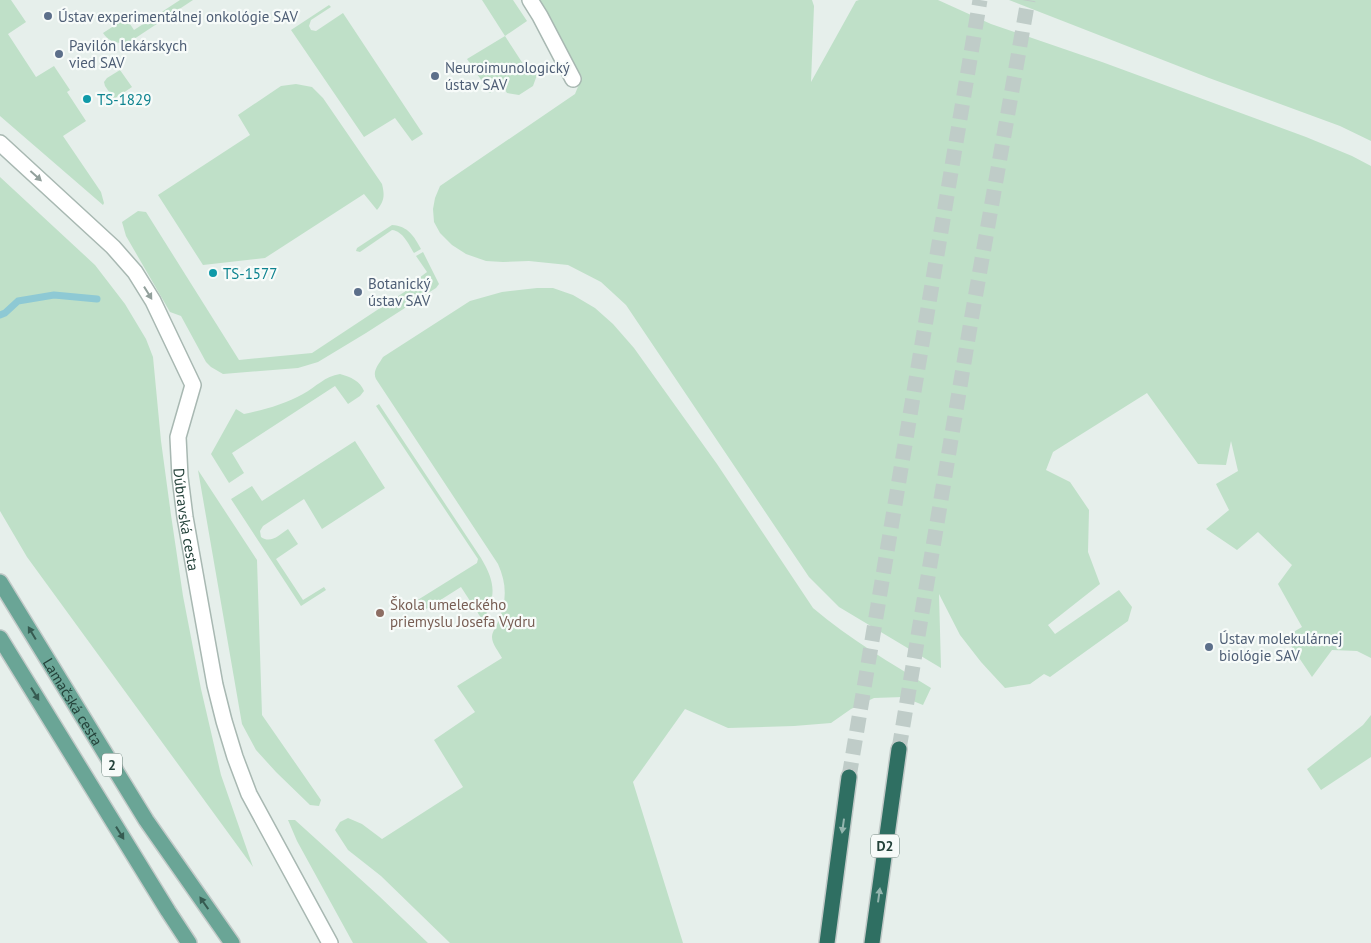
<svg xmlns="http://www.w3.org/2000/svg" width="1371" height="943" font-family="'PT Sans',sans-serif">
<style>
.green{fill:#bfe0c8}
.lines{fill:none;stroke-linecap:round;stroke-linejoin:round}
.stream{stroke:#8ec9d4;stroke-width:7}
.highway-tunnel{stroke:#bfccc8;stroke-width:15;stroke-dasharray:15 8;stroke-linecap:butt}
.minor-casing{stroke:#a8b8b2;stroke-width:18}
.major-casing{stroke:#c2cac8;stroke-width:18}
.highway-casing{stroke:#c2cac8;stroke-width:18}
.minor{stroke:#fff;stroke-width:15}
.major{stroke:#6aa596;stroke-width:15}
.highway{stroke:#2f6f62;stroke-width:15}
.oneway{fill:#92a09c}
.oneway2{fill:#365b51}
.oneway3{fill:#93b5ae}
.service-dot{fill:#5c6f8a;stroke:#f7fbf9;stroke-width:2}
.culture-dot{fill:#0f9aa8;stroke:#f7fbf9;stroke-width:2}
.education-dot{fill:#8d6e63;stroke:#f7fbf9;stroke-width:2}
.labels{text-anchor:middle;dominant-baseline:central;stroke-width:4.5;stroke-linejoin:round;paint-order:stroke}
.shield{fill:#f7fbf9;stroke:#637a73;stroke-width:1}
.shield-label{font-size:14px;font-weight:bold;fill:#24423a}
.service-label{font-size:15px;fill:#4e5e75;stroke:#f7fbf9;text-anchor:start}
.culture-label{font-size:15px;fill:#0d838f;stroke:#f7fbf9;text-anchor:start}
.street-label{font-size:15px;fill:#24423a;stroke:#f7fbf9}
.education-label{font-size:15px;fill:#785e54;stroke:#f7fbf9;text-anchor:start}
</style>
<rect width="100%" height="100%" fill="#e6efeb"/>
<path class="green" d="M 0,0 L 11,0 L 26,22 L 8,34 L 36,77 L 54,66 L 70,90 L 67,92 L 86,121 L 63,136 L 101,192 L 104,203 L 103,205 L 0,116 Z
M 180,0 L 193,0 L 131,41 C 120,45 110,43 103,33 L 126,18 L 134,30 Z
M 482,0 L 513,0 L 527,21 L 505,36 L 527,70 L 534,66 L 537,75 L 533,86 L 519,95 L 507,93 L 502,85 L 490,93 L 467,59 L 505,36 Z
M 535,0 L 812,0 L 814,6 L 811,82 L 856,1 L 859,0 L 938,0 L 991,24 L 1102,62 L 1306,137 L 1352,156 L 1371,166 L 1371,658 L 1357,651 L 1332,650 L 1312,677 L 1285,637 L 1302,627 L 1278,584 L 1292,565 L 1258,532 L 1237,550 L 1206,529 L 1229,510 L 1216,484 L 1238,471 L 1231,441 L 1226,465 L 1198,464 L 1147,393 L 1053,452 L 1046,470 L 1070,482 L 1089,510 L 1088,552 L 1100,584 L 1048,625 L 1055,634 L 1119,590 L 1132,607 L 1128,621 L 1050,677 L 1044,674 L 1030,684 L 1005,688 L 981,662 L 960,635 L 939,594 L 941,668 L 839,607 L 809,577 L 626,305 L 601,282 L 568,265 L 529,261 L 503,262 L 486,261 L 466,254 L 452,245 L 440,233 L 434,222 L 433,209 L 435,198 L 440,186 L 575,94 L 582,77 Z
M 1009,0 L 1371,0 L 1371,141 L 1340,126 L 1209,78 Z
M 329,5 L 331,7 L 311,20 L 309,26 L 311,30 L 316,31 L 343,13 L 423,134 L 412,141 L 395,118 L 364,137 L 291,30 Z
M 120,70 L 132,87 L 114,99 L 105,86 L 104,82 L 107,78 Z
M 296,84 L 312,87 L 323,98 L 382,184 C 385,196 384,201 377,210 L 364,194 L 265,258 L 203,265 L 158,195 L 250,135 L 238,115 L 281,86 Z
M 0,177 L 95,265 L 125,304 L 146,339 L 153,357 L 161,441 L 171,515 L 183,596 L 201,689 L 221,775 L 253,867 L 27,557 L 0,511 Z
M 138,211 L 146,212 L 239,360 L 312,353 L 421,281 L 419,278 L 427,272 L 416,256 L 423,252 L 439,284 L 436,288 L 366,333 L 318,362 L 298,368 L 223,374 L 211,367 L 206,362 L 181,316 L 170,312 L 126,236 L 122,222 Z
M 392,225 C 408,226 414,236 421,249 L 414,253 C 409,245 403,231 392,230 L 360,252 L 356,251 L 357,248 Z
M 537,288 L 553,288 L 573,295 L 595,308 L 613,324 L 634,348 L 717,464 L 813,608 C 849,639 891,663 931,688 L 923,705 L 903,697 L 874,698 L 851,709 L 831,723 L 794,726 L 728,728 L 685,709 L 633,782 L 683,943 L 450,943 L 381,876 L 348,850 L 335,830 L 340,822 L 348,818 L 362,824 L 382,839 L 463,787 L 434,740 L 475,712 L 457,686 L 502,658 C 499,652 492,644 492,637 C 492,632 496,627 498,622 C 507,602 507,584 498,564 L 376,379 C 372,371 379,364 383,357 L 470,301 L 502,292 Z
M 340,374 C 351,377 360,381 364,391 L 360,396 L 348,404 L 335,386 L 232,453 L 244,473 L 229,483 L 211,454 L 236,409 L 244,414 C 264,410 285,404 303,394 C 316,387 325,376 340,374 Z
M 379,404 L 481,558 C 495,582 497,595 483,621 L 461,587 L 423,611 L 416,601 L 477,563 L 478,559 L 376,406 Z
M 355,441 L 385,488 L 322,529 L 304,499 L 263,526 L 260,531 L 261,537 C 271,544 279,535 288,529 L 298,544 L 276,559 L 303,600 L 324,587 L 326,590 L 301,606 L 231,499 L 252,486 L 262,501 Z
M 198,470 L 257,560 L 262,715 L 321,800 L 319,806 L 310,805 L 276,772 L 256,750 L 242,724 Z
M 1371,715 L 1371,757 L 1321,790 L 1307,769 L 1363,725 Z
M 288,820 L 295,820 L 379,896 L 428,943 L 353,943 L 297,841 Z"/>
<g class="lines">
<path class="stream" d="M 0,315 L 5,313 L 18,301 L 54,295 L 97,299"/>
<path class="highway-tunnel" d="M 899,749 L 971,321 L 1028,0
M 849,777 L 980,0"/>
<g class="minor-casing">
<g id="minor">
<path d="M 530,0 L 540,16 L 573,79"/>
<path id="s1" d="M 0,143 L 113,247 L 135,272 L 153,301 L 193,385 L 178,437 L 180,477 L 185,517 L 201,607 L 215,685 L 224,721 L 235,757 L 249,794 L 330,943"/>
</g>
</g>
<g class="major-casing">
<g id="major">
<path id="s2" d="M 0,582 L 146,820 L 232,943"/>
<path d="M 0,638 L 168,911 L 189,943"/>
</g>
</g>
<g class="highway-casing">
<path id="highway" d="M 827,943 L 849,777
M 872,943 L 899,749"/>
</g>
<use href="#minor" class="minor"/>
<use href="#major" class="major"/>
<use href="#highway" class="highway"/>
</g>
<defs><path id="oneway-solid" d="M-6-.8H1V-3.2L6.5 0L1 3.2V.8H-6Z" transform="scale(1.25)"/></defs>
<g class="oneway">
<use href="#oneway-solid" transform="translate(36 176) rotate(42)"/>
<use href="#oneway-solid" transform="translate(148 293) rotate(58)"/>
</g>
<g class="oneway2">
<use href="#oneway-solid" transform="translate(32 633) rotate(-121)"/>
<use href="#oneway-solid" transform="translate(35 694) rotate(58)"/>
<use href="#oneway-solid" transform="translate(120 833) rotate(58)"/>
<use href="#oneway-solid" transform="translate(204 903) rotate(-125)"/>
</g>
<g class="oneway3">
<use href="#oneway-solid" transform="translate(843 826) rotate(98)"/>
<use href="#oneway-solid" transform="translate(879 895) rotate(-82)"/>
</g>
<g class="service-dot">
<circle cx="48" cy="16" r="5"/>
<circle cx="59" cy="54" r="5"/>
<circle cx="435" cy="76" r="5"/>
<circle cx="358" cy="292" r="5"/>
<circle cx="1209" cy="647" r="5"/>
</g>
<g class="culture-dot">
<circle cx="87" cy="99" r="5"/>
<circle cx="213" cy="273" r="5"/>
</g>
<circle class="education-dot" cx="380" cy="613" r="5"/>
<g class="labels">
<g class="shield">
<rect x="102" y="753.5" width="20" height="23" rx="4"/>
<rect x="871" y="834.5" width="28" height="23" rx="4"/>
</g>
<g class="shield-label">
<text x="112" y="765">2</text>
<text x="885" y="846">D2</text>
</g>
<g class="service-label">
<text x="58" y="16">Ústav experimentálnej onkológie SAV</text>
<text x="69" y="45">Pavilón lekárskych<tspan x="69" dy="17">vied SAV</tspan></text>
<text x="445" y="67">Neuroimunologický<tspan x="445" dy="17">ústav SAV</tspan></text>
<text x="368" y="283">Botanický<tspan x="368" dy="17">ústav SAV</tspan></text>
<text x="1219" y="638">Ústav molekulárnej<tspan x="1219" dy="17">biológie SAV</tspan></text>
</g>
<g class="culture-label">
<text x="97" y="99">TS-1829</text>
<text x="223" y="273">TS-1577</text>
</g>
<g class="street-label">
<text stroke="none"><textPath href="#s1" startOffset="451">Dúbravská cesta</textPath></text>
<text stroke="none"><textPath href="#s2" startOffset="140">Lamačská cesta</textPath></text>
</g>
<g class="education-label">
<text x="390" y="604">Škola umeleckého<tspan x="390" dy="17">priemyslu Josefa Vydru</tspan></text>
</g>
</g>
</svg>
